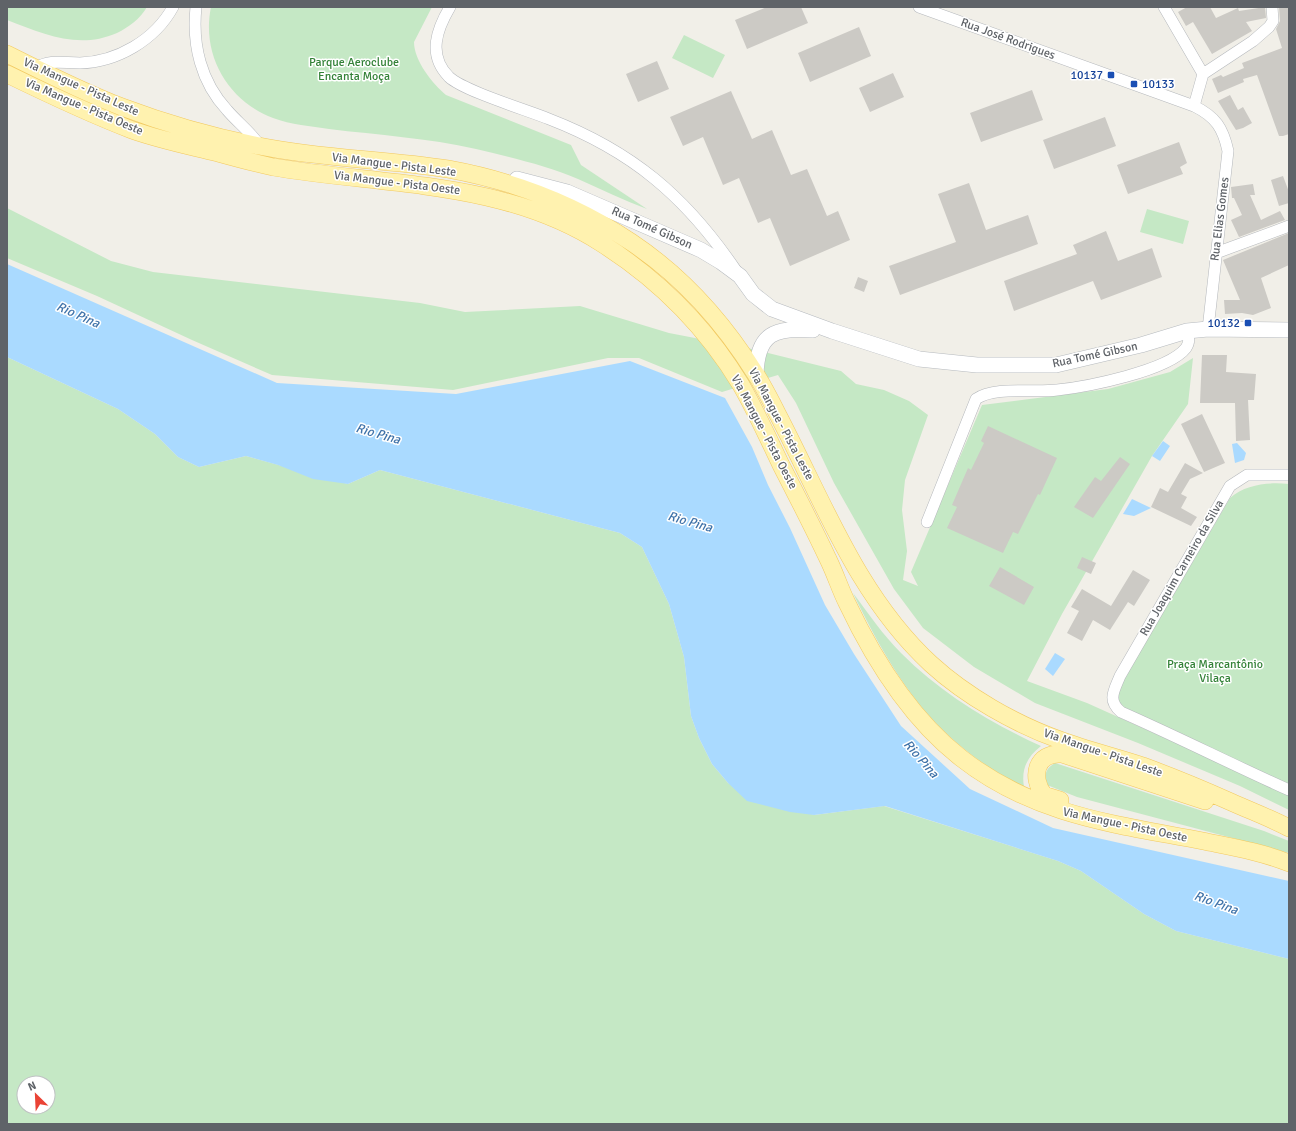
<svg xmlns="http://www.w3.org/2000/svg" width="1296" height="1131" font-family="Signika,sans-serif">
<style>
.green{fill:#c5e8c5;fill-rule:evenodd}
.water{fill:#aadaff}
.building{fill:#cccac5}
.lines{fill:none;stroke-linecap:round;stroke-linejoin:round}
.street-casing{stroke:#b5b8bc;stroke-width:12}
.secondary-casing{stroke:#b6babf;stroke-width:16}
.primary-casing{stroke:#f2c960;stroke-width:18}
.street{stroke:#fff;stroke-width:11}
.secondary{stroke:#fff;stroke-width:15}
.primary{stroke:#fff2af;stroke-width:17}
.transit-dot{fill:#1a4fb4;stroke:#fff;stroke-width:1.5}
.labels{text-anchor:middle;dominant-baseline:central;stroke-width:3;stroke-linejoin:round;paint-order:stroke}
.street-label{font-size:12px;fill:#5f6368;stroke:#fff}
.park-label{font-size:12px;fill:#348238;stroke:#fff}
.transit-label{font-size:12px;fill:#164399;stroke:#fff;text-anchor:end}
.water-label{font-size:13px;font-style:italic;fill:#4174aa;stroke:#fff}
</style>
<rect width="100%" height="100%" fill="#f1efe8"/>
<path class="green" d="M 7,7 L 147,7 C 140,19 129,27 117,33 C 78,50 44,34 7,20 Z
M 211,7 L 432,7 L 414,42 C 414,61 433,84 446,95 L 571,145 L 581,165 L 647,209 C 623,200 601,189 578,179 C 545,165 510,157 476,149 C 428,138 378,135 329,129 C 311,126 291,125 273,118 C 228,101 201,55 211,7 Z
M 684,35 L 725,55 L 713,78 L 672,58 Z
M 7,208 L 111,261 L 153,272 L 420,303 L 465,312 L 580,306 L 669,333 L 752,349 L 841,371 L 856,384 L 884,390 L 909,401 L 928,415 L 905,480 L 902,510 L 907,551 L 903,580 L 918,586 L 911,572 L 982,405 L 1108,389 L 1170,372 L 1193,358 L 1188,404 L 1152,456 L 1062,614 L 1027,681 L 1087,703 L 1289,794 L 1289,810 L 1240,786 L 1138,743 L 1035,703 L 974,667 L 923,628 L 894,589 L 834,483 L 796,403 L 778,375 L 722,392 L 639,358 L 608,358 L 453,390 L 272,375 L 192,340 L 97,296 L 7,258 Z
M 1147,209 L 1189,221 L 1183,244 L 1140,232 Z
M 7,357 L 118,409 L 155,434 L 178,457 L 199,467 L 246,456 L 348,484 L 380,470 L 620,533 L 642,547 L 669,604 L 684,657 L 691,716 L 699,738 L 712,764 L 728,783 L 814,815 L 884,806 L 1058,861 L 1081,871 L 1144,914 L 1176,931 L 1289,959 L 1289,1124 L 7,1124 ZM 24,1083 L 48,1083 L 48,1107 L 24,1107 Z
M 1289,484 L 1289,783 L 1286,785 L 1124,708 L 1116,700 L 1119,688 L 1230,498 C 1246,484 1268,482 1289,484 Z
M 853,593 C 868,613 883,635 901,653 C 942,694 989,722 1041,746 C 1027,757 1021,769 1024,787 C 996,773 970,756 947,734 C 906,696 877,643 853,593 Z
M 1055,763 L 1264,831 L 1289,841 L 1289,853 L 1077,797 L 1047,785 C 1043,776 1046,768 1055,763 Z"/>
<path class="water" d="M 7,264 L 277,383 L 456,394 L 630,361 L 725,398 L 752,447 L 768,485 L 790,528 L 825,605 L 854,654 L 901,726 L 970,789 L 1053,828 L 1289,881 L 1289,959 L 1176,931 L 1144,914 L 1081,871 L 1058,861 L 885,806 L 814,815 L 790,812 L 747,801 L 728,783 L 712,764 L 699,738 L 691,716 L 684,657 L 669,604 L 642,547 L 620,533 L 380,470 L 348,484 L 313,479 L 278,465 L 246,456 L 199,467 L 178,457 L 155,434 L 118,409 L 7,357 Z
M 1163,441 L 1170,446 L 1160,461 L 1152,456 Z
M 1237,443 L 1246,453 L 1244,460 L 1235,463 L 1232,444 Z
M 1132,499 L 1151,508 L 1134,516 L 1123,514 Z
M 1055,653 L 1065,659 L 1053,676 L 1045,669 Z"/>
<path class="building" d="M 767,7 L 801,7 L 808,23 L 747,49 L 735,20 Z
M 1187,7 L 1210,7 L 1216,18 L 1238,8 L 1239,11 L 1265,7 L 1266,18 L 1246,22 L 1252,31 L 1212,54 L 1193,22 L 1186,26 L 1178,12 Z
M 1279,7 L 1289,7 L 1289,134 L 1283,136 L 1279,136 L 1257,75 L 1243,79 L 1244,82 L 1218,93 L 1212,79 L 1221,75 L 1223,77 L 1244,68 L 1242,63 L 1282,48 L 1276,29 L 1280,21 Z
M 859,27 L 871,56 L 810,82 L 798,53 Z
M 657,61 L 669,89 L 638,102 L 626,74 Z
M 893,73 L 904,97 L 870,112 L 859,88 Z
M 1032,90 L 1043,120 L 981,142 L 970,113 Z
M 731,91 L 752,139 L 772,130 L 791,175 L 807,169 L 827,216 L 838,211 L 850,240 L 790,266 L 770,218 L 758,223 L 739,178 L 723,185 L 703,137 L 683,146 L 670,117 Z
M 1230,95 L 1238,110 L 1243,107 L 1252,123 L 1243,128 L 1236,130 L 1218,101 Z
M 1105,117 L 1116,146 L 1054,169 L 1043,140 Z
M 1179,142 L 1187,163 L 1180,167 L 1183,174 L 1128,194 L 1117,165 Z
M 1283,176 L 1289,192 L 1289,203 L 1279,206 L 1271,180 Z
M 969,183 L 986,230 L 1028,215 L 1038,244 L 900,295 L 889,266 L 956,242 L 938,194 Z
M 1253,184 L 1255,195 L 1250,195 L 1261,220 L 1280,211 L 1285,220 L 1239,237 L 1231,220 L 1242,215 L 1234,198 L 1232,198 L 1231,187 Z
M 1106,231 L 1118,261 L 1152,248 L 1162,277 L 1101,300 L 1093,281 L 1014,311 L 1004,281 L 1077,254 L 1073,245 Z
M 1289,233 L 1289,265 L 1261,278 L 1271,308 L 1253,315 L 1242,313 L 1225,314 L 1224,300 L 1240,300 L 1223,260 Z
M 858,277 L 868,281 L 864,292 L 854,288 Z
M 1202,355 L 1227,355 L 1226,372 L 1256,374 L 1254,400 L 1248,400 L 1250,440 L 1236,441 L 1235,403 L 1200,403 Z
M 1202,414 L 1225,463 L 1204,472 L 1181,424 Z
M 988,426 L 1057,458 L 1040,495 L 1038,494 L 1018,534 L 1013,532 L 1003,553 L 947,528 L 957,507 L 952,505 L 968,468 L 971,470 L 984,443 L 981,441 Z
M 1120,457 L 1130,464 L 1093,518 L 1074,507 L 1095,477 L 1101,481 Z
M 1185,463 L 1203,473 L 1190,479 L 1181,494 L 1187,497 L 1181,508 L 1197,517 L 1191,526 L 1151,507 L 1160,488 L 1168,492 Z
M 1082,557 L 1096,563 L 1091,574 L 1077,568 Z
M 1000,567 L 1034,587 L 1024,605 L 989,586 Z
M 1133,570 L 1150,580 L 1134,606 L 1128,602 L 1110,630 L 1093,620 L 1082,641 L 1067,633 L 1079,611 L 1071,607 L 1082,589 L 1111,606 Z"/>
<g class="lines">
<g class="street-casing">
<path id="street" d="M 196,7 C 192,45 201,82 227,110 C 238,123 250,131 260,146
M 450,7 C 437,29 427,55 449,77 C 464,91 527,110 549,119 C 632,151 685,196 735,269
M 919,7 L 1194,106 C 1216,117 1223,128 1228,151 L 1208,329
M 1164,7 L 1203,74
M 35,68 C 51,59 62,63 80,63 C 117,62 155,40 173,7
M 1194,106 L 1203,74 L 1253,41 L 1269,27 L 1273,21 L 1272,7
M 1216,253 L 1289,226
M 1289,475 L 1247,475 L 1230,486 L 1120,676 C 1114,691 1107,700 1121,712 C 1178,737 1233,765 1289,790
M 927,522 L 976,399 C 995,386 1033,393 1057,390 C 1086,387 1168,371 1186,348 C 1190,342 1189,337 1187,331"/>
</g>
<g class="secondary-casing">
<path id="secondary" d="M 517,179 L 567,192 L 701,250 L 721,262 L 740,276 L 753,294 L 772,309 L 832,331 L 919,359 L 977,365 L 1056,365 L 1141,345 L 1187,331 L 1208,329 L 1289,330
M 756,375 C 757,333 775,327 813,330"/>
</g>
<g class="primary-casing">
<path id="primary" d="M 7,54 C 45,73 83,92 122,107 C 167,124 213,137 259,146 C 322,159 386,159 448,169 C 514,181 576,205 631,242 C 682,276 723,322 755,373 C 764,387 771,401 778,415 C 823,501 858,597 931,664 C 966,696 1015,724 1060,740 C 1087,750 1116,757 1143,766 C 1173,777 1202,789 1231,802 C 1251,811 1270,818 1289,828
M 7,74 C 48,94 90,114 132,130 C 160,140 190,146 218,153 C 236,158 255,163 273,167 C 384,186 503,180 601,243 C 658,279 706,327 741,385 C 756,411 768,438 781,465 C 797,496 813,527 828,559 C 835,573 840,589 847,603 C 874,660 911,719 961,758 C 1035,816 1115,824 1203,841 C 1232,847 1262,852 1289,863
M 1060,800 L 1044,795 C 1030,777 1036,752 1062,754 L 1205,801"/>
</g>
<use href="#street" class="street"/>
<use href="#secondary" class="secondary"/>
<use href="#primary" class="primary"/>
</g>
<g class="transit-dot">
<rect x="1107" y="71" width="8" height="8" rx="2"/>
<rect x="1130" y="80" width="8" height="8" rx="2"/>
<rect x="1244" y="319" width="8" height="8" rx="2"/>
</g>
<g class="labels">
<g class="street-label">
<text transform="translate(1008 39) rotate(20)">Rua José Rodrigues</text>
<text transform="translate(81 87) rotate(24)">Via Mangue - Pista Leste</text>
<text transform="translate(84 107) rotate(23)">Via Mangue - Pista Oeste</text>
<text transform="translate(394 165) rotate(7)">Via Mangue - Pista Leste</text>
<text transform="translate(397 183) rotate(7)">Via Mangue - Pista Oeste</text>
<text transform="translate(1220 219) rotate(-83)">Rua Elias Gomes</text>
<text transform="translate(652 228) rotate(24)">Rua Tomé Gibson</text>
<text transform="translate(1095 355) rotate(-12)">Rua Tomé Gibson</text>
<text transform="translate(781 424) rotate(62)">Via Mangue - Pista Leste</text>
<text transform="translate(764 432) rotate(62)">Via Mangue - Pista Oeste</text>
<text transform="translate(1182 568) rotate(-60)">Rua Joaquim Carneiro da Silva</text>
<text transform="translate(1103 753) rotate(19)">Via Mangue - Pista Leste</text>
<text transform="translate(1125 825) rotate(12)">Via Mangue - Pista Oeste</text>
</g>
<g class="park-label">
<text x="354" y="62">Parque Aeroclube<tspan x="354" dy="14">Encanta Moça</tspan></text>
<text x="1215" y="664">Praça Marcantônio<tspan x="1215" dy="14">Vilaça</tspan></text>
</g>
<g class="transit-label">
<text x="1103" y="75">10137</text>
<text x="1142" y="84" text-anchor="start">10133</text>
<text x="1240" y="323">10132</text>
</g>
<g class="water-label">
<text transform="translate(78 315) rotate(24)">Rio Pina</text>
<text transform="translate(378 434) rotate(16)">Rio Pina</text>
<text transform="translate(690 522) rotate(16)">Rio Pina</text>
<text transform="translate(921 759) rotate(49)">Rio Pina</text>
<text transform="translate(1216 903) rotate(20)">Rio Pina</text>
</g>
</g>
<rect width="1296" height="1131" fill="none" stroke="#5f6368" stroke-width="16"/>
<g transform="translate(36 1095) rotate(336)"><circle r="19" fill="#ffffff" stroke="#bfc1c3"/>
<path d="M0-3L7 15L0 10L-7 15Z" fill="#ea4335"/>
<text y="-6" font-size="11" font-weight="bold" text-anchor="middle" fill="#5f6368">N</text>
</g>
</svg>
